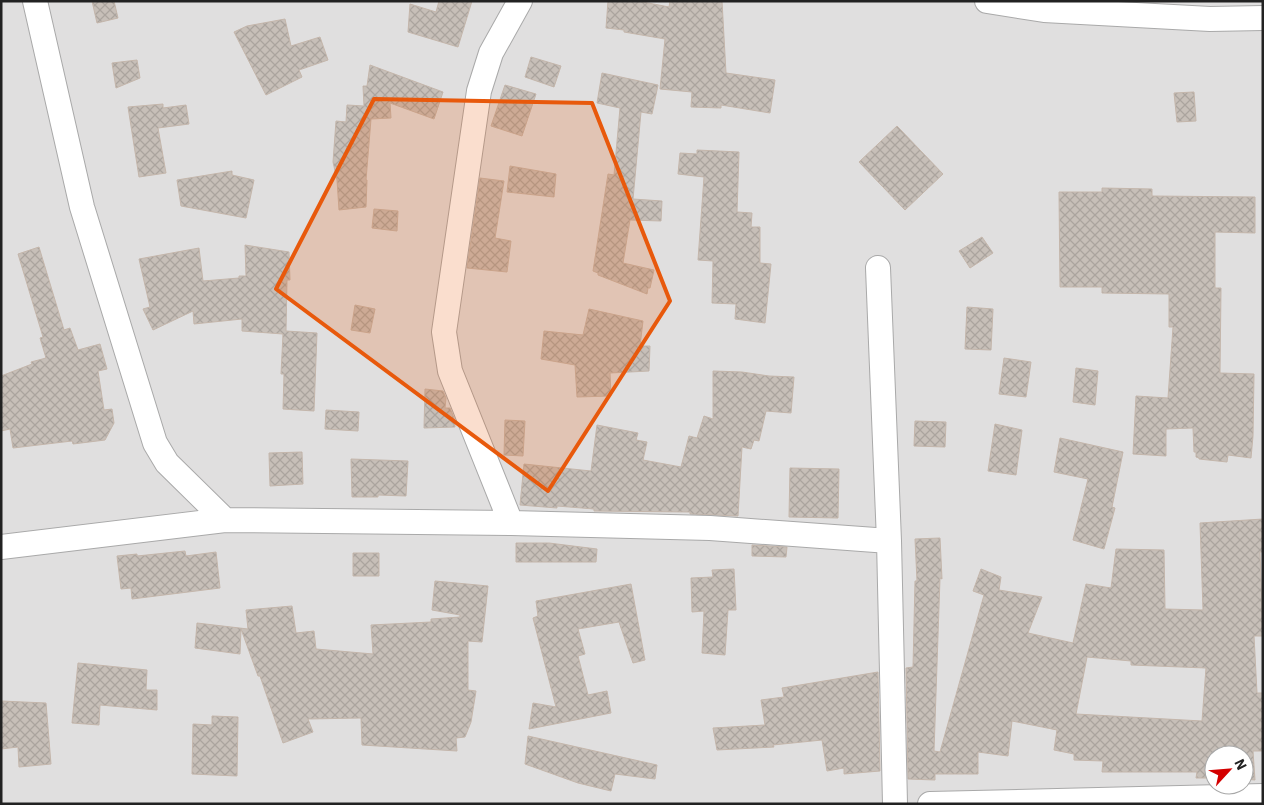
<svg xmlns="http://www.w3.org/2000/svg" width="1264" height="805" font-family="'IBM Plex Sans',sans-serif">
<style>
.residential{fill:#e0dfdf;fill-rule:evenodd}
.building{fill:url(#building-cross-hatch);stroke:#c4b6ab;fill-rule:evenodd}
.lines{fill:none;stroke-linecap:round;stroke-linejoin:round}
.minor-casing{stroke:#a9a9a9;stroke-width:26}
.minor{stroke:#fff;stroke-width:24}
.marked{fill:#e8590c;fill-opacity:0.2;stroke:#e8590c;stroke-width:4;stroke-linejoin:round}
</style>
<defs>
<pattern id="building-cross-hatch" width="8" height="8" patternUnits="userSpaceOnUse" patternTransform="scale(1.25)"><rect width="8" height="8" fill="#c7bfb8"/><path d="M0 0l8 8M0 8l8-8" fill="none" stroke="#aba49e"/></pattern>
</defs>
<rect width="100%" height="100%" fill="#f2efe9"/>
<path class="residential" d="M 1,1 L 1263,1 L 1263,804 L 1,804 ZM 1214,755 L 1244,755 L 1244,785 L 1214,785 Z"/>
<path class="building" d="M 92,1 L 114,1 L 118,18 L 97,23 Z
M 439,1 L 472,1 L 458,47 L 408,32 L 410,4 L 436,12 Z
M 608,1 L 638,1 L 669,7 L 670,1 L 722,1 L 726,73 L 775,80 L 770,113 L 721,105 L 721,108 L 691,107 L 692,92 L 660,89 L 665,39 L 624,32 L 624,30 L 606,28 Z
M 285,19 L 291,46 L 320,37 L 328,60 L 299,70 L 302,77 L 266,95 L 234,32 L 247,26 Z
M 531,57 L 561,66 L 554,87 L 525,77 Z
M 137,60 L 140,78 L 116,88 L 112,63 Z
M 370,65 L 443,92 L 434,119 L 390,103 L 391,118 L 371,119 L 366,180 L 367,180 L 366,207 L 339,210 L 337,180 L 333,162 L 336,121 L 346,122 L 347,105 L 364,106 L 363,86 L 367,86 Z
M 602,73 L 658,85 L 652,114 L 641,112 L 633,199 L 662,201 L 661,221 L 630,220 L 623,263 L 654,270 L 650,288 L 648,288 L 647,294 L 598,275 L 598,273 L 593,271 L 608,174 L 614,175 L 620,108 L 597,103 Z
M 505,85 L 536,94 L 522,136 L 491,126 Z
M 1194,92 L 1196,121 L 1177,122 L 1174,93 Z
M 163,104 L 163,108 L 186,105 L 189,124 L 158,128 L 166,173 L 139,177 L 128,107 Z
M 897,126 L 943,174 L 905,210 L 859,162 Z
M 697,150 L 739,152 L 737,212 L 752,213 L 751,227 L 760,227 L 760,263 L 771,264 L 765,323 L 735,319 L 736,304 L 712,303 L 713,261 L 698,260 L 704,177 L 678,174 L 680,153 L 697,154 Z
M 510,166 L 556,174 L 554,197 L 507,192 Z
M 232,171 L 232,175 L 254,180 L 246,218 L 181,206 L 177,180 Z
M 480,178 L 504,181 L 495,238 L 511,241 L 507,272 L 467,268 Z
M 1102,188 L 1152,189 L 1152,196 L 1255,197 L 1255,233 L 1215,232 L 1215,288 L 1221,288 L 1220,373 L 1254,374 L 1253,436 L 1251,458 L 1228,455 L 1227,462 L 1199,459 L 1199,458 L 1196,457 L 1196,452 L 1194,452 L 1193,428 L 1166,429 L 1166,456 L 1133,454 L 1136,396 L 1168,398 L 1173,327 L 1169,327 L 1169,294 L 1102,293 L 1102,287 L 1060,287 L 1059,192 L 1102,192 Z
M 374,209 L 398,211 L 397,231 L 372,228 Z
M 982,237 L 993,253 L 970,268 L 959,251 Z
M 245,245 L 289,252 L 290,280 L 287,280 L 286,331 L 317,333 L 314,411 L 283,409 L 284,374 L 281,374 L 283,334 L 242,331 L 242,319 L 194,324 L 193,311 L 153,330 L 143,309 L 150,307 L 139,259 L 199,248 L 203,281 L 239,278 L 239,276 L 246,276 Z
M 39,247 L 64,330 L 70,328 L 78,350 L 100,344 L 107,369 L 98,371 L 104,410 L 112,409 L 114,423 L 105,440 L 73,444 L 72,441 L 13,448 L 10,429 L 1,431 L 1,376 L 32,364 L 31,362 L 46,358 L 40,338 L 43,337 L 18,254 Z
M 355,305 L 375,309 L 370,333 L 351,330 Z
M 967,307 L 993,309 L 991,350 L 965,349 Z
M 589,309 L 643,321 L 640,346 L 650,346 L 649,371 L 610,373 L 611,396 L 577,397 L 575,365 L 541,359 L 544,331 L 583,335 Z
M 1004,358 L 1031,362 L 1026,397 L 999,394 Z
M 1076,368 L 1098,371 L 1095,405 L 1073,402 Z
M 713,371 L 742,372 L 769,376 L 794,377 L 791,413 L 766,411 L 759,441 L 754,440 L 751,449 L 742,447 L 738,516 L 690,514 L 690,512 L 594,511 L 594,509 L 557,506 L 557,508 L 520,505 L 524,464 L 591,471 L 597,425 L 638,433 L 636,440 L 647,442 L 643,460 L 681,467 L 689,436 L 697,438 L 704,416 L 713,419 Z
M 425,389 L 443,391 L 446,398 L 445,408 L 450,408 L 454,418 L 455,427 L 424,428 Z
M 326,410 L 359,412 L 358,431 L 325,429 Z
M 505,420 L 525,421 L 523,456 L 504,455 Z
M 915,421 L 946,422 L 945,447 L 914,446 Z
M 995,424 L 1022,430 L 1016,475 L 988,471 Z
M 1060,438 L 1123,452 L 1112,507 L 1115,508 L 1104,549 L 1073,540 L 1088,479 L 1054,472 Z
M 302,452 L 303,484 L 270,486 L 269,453 Z
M 351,459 L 408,461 L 406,496 L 378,495 L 378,497 L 352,497 Z
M 790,468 L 839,469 L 838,518 L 789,517 Z
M 1263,519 L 1263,552 L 1260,552 L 1263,636 L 1254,636 L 1257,693 L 1263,693 L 1263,751 L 1253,751 L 1255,780 L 1244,779 L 1244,755 L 1214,755 L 1214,778 L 1196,778 L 1197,772 L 1102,772 L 1103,761 L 1074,760 L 1074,754 L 1054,750 L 1057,730 L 1012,721 L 1008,756 L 978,752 L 978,774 L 935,774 L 935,780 L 908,779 L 906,668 L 913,667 L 915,581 L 917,581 L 915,539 L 940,538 L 942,579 L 940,578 L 934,751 L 940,752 L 984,595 L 973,591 L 981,569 L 1001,577 L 999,590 L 1042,597 L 1028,633 L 1073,643 L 1086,584 L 1111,588 L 1116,549 L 1164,550 L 1165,609 L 1203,610 L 1200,523 ZM 1087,657 L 1131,661 L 1131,665 L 1206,668 L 1202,721 L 1076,714 Z
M 516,543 L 549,543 L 597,549 L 596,562 L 516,562 Z
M 752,545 L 787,547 L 786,557 L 752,556 Z
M 185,551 L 186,556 L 216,552 L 220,588 L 132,599 L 131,588 L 121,589 L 117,556 L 137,554 L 137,556 Z
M 353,553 L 379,553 L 379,576 L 353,576 Z
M 734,569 L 736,610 L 728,610 L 725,655 L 702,653 L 704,611 L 692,612 L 691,578 L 713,577 L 712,570 Z
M 435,581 L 488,586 L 482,642 L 468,641 L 468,690 L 476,691 L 471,722 L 465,737 L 456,738 L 457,751 L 362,745 L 361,718 L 308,719 L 313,732 L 283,743 L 260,676 L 258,676 L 241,629 L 240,654 L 195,648 L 197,623 L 248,629 L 246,610 L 292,606 L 296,633 L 314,631 L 316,649 L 373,654 L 371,625 L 431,622 L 431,619 L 460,617 L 460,615 L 432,610 Z
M 631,584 L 645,660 L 633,663 L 619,622 L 578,629 L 585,654 L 578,656 L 588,695 L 607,691 L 611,713 L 529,729 L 533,703 L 556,707 L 533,618 L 538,616 L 536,601 Z
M 78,663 L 147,670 L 146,690 L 157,690 L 157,710 L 100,705 L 99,725 L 72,723 Z
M 878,672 L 880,771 L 844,774 L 844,768 L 827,771 L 822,740 L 773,745 L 774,747 L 717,750 L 713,728 L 765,725 L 761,700 L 784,697 L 782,688 Z
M 1,701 L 46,703 L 51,764 L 19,767 L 18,747 L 1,749 Z
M 212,716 L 238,717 L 237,776 L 192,774 L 193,724 L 212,725 Z
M 528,736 L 657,765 L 655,779 L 615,774 L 611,791 L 578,783 L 525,764 Z"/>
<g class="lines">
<g class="minor-casing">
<path id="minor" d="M 35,1 L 82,207 L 155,443 L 167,463 L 225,520
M 987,1 L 1044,10 L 1210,19 L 1263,18
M 878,268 L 889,541
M 511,523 L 450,371 L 444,332 L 479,91 L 491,53 L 520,1
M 1,547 L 225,520 L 511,523 L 710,528 L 889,541 L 895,804
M 930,804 L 1263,796"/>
</g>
<use href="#minor" class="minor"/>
</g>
<path class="marked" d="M 374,99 L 592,103 L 670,301 L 548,491 L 276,289 Z"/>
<rect width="1264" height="805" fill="none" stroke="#222222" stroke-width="5"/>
<g transform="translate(1229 770) rotate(64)"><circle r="24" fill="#ffffff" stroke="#a7a7a7"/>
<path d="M0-4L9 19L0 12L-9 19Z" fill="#d40000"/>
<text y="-8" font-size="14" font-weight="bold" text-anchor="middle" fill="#222222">N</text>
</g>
</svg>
